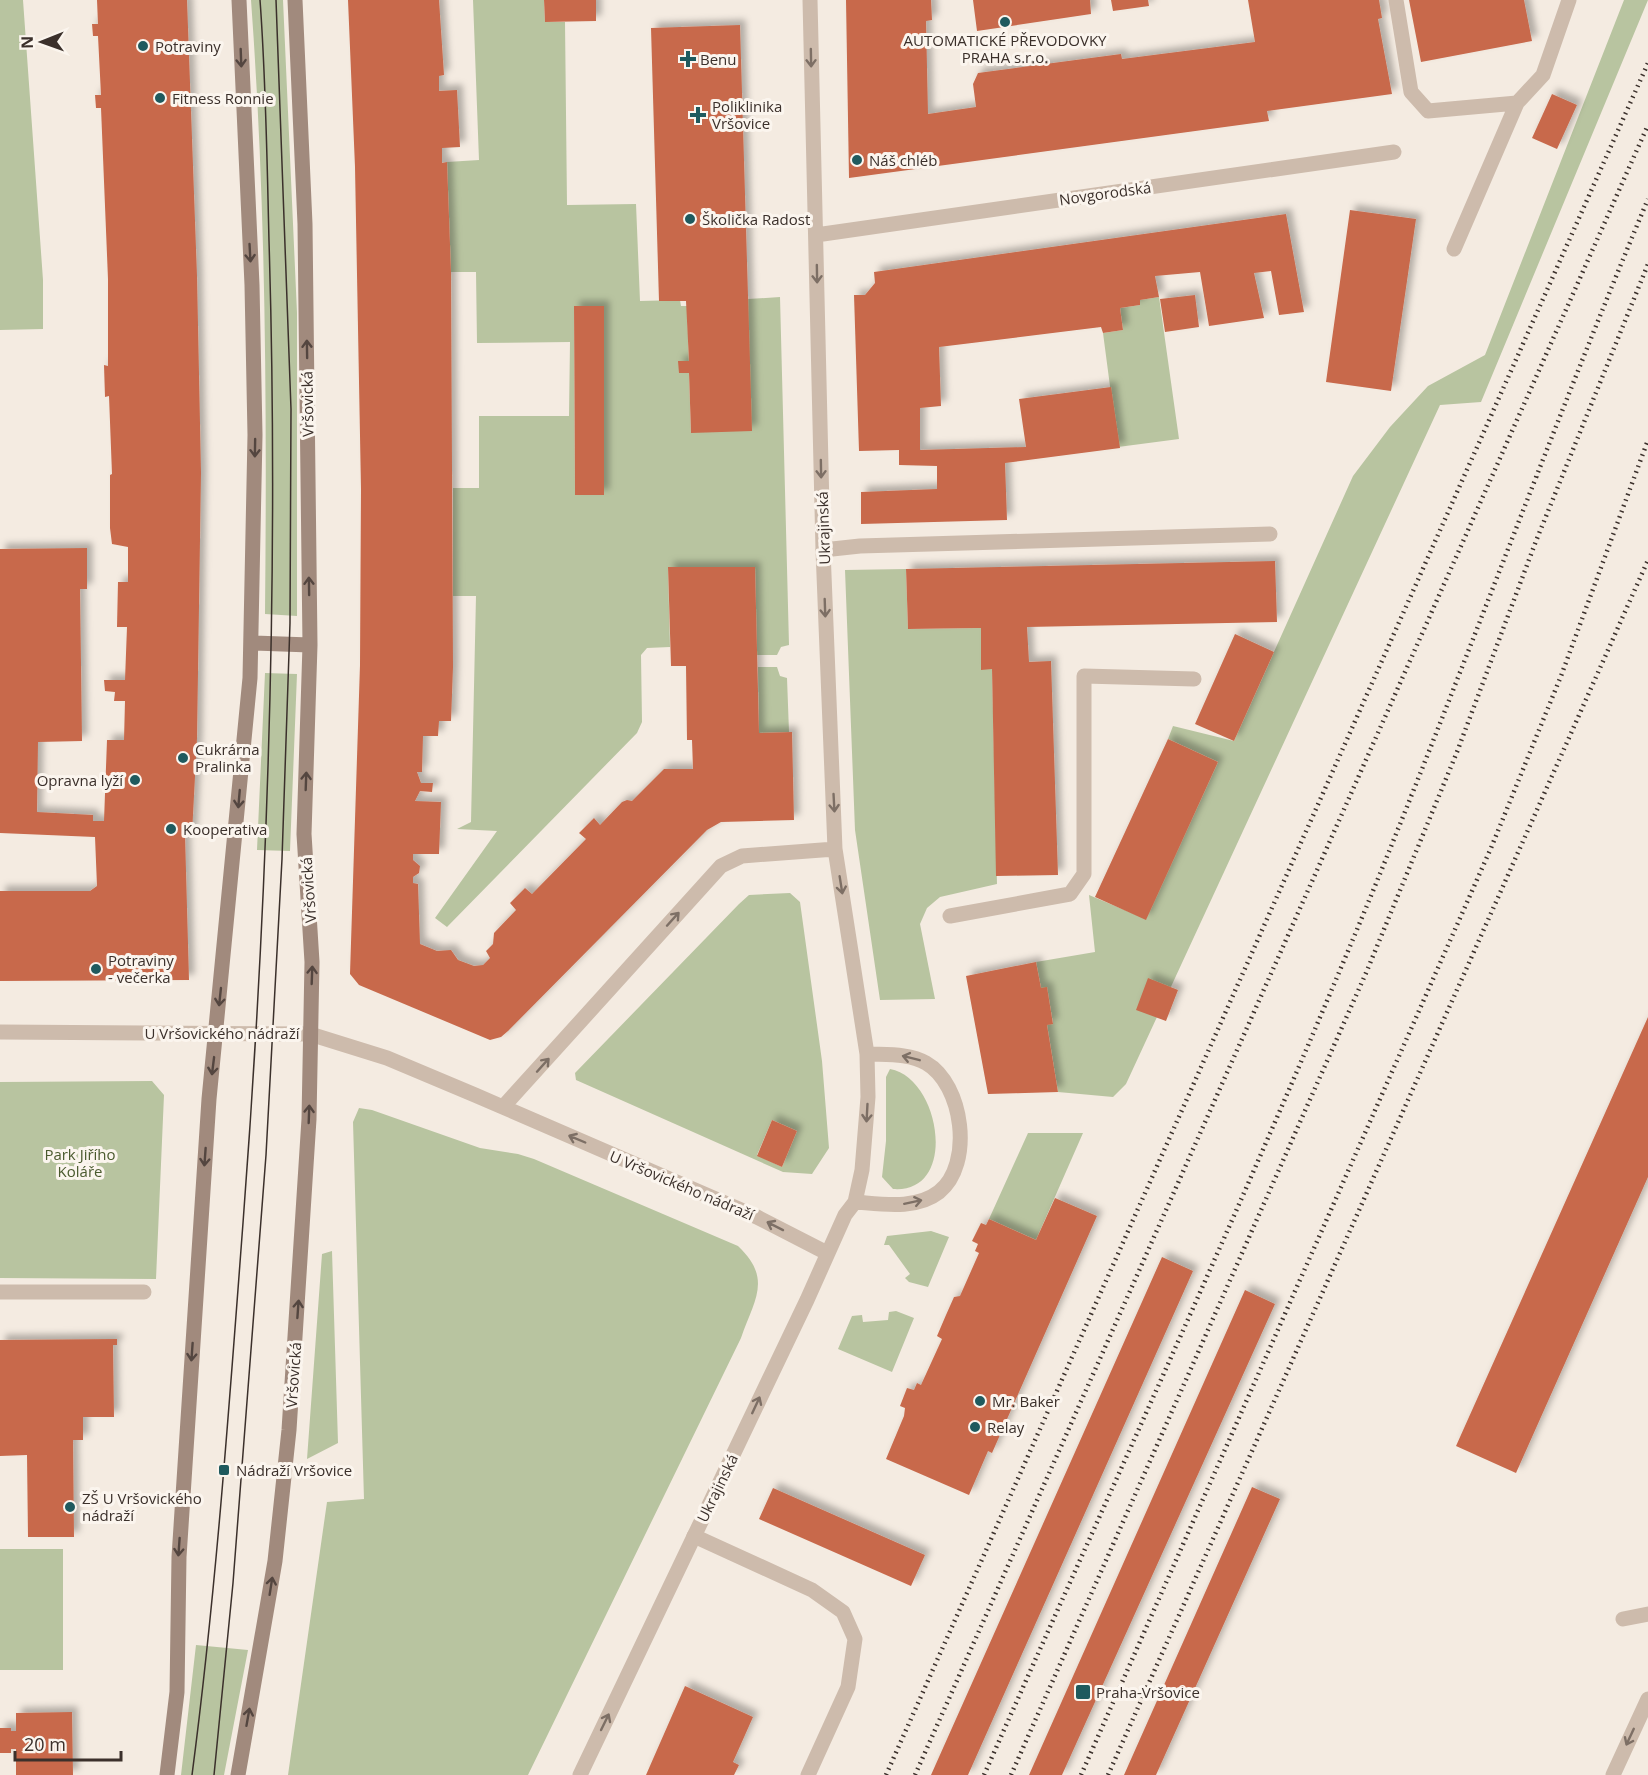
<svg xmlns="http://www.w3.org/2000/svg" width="1648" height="1775" font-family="'Open Sans',sans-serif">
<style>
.green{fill:#b8c4a0;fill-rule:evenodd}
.building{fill:#c8694b;filter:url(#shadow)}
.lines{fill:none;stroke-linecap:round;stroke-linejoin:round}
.lane{stroke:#cdbbac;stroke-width:15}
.street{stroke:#cdbbac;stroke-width:15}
.secondary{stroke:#a18a7d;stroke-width:15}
.tram{stroke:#3b302b;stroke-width:1.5}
.rail{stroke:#3b302b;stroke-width:4.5;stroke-dasharray:1.5 4.5;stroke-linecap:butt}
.oneway{stroke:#544640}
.oneway2{stroke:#7d6f65}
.poi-dot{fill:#1f5a5e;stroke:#fbf5ee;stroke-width:2}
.labels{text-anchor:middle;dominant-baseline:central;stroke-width:6;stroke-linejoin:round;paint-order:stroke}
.poi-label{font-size:15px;fill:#3b302b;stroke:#fbf5ee;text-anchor:start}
.street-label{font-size:15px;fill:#3b302b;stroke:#fbf5ee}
.park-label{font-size:15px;fill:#4a5a2e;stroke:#fbf5ee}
</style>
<defs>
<filter id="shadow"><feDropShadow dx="5.5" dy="-5.5" stdDeviation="3" flood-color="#0004"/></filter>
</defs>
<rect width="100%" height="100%" fill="#f4ebe1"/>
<path class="green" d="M 0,0 L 23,0 L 43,280 L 43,329 L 0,330 Z
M 251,0 L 283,0 L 297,313 L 297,616 L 265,614 C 267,409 266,204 251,0 Z
M 473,0 L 544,0 L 545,22 L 565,22 L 567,205 L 636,204 L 640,301 L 680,300 L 681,306 L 687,306 L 689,361 L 679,361 L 679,372 L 689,373 L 691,433 L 748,299 L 780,297 L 789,645 L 781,647 L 777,655 L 757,655 L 755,567 L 668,567 L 670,647 L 647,648 L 641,655 L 642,722 L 637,733 L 447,927 L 435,918 L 497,831 L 457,829 L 471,822 L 476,596 L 453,596 L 453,488 L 479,488 L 479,416 L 569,416 L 570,342 L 477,343 L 476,272 L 451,272 L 447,162 L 479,160 ZM 574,307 L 604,307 L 604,495 L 575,495 Z
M 1624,0 L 1648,0 L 1481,402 L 1440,405 L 1126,1084 L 1113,1097 L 1058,1092 L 1047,1025 L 1053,1023 L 1047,988 L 1041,988 L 1036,962 L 1095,952 L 1089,895 L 1146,919 L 1218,762 L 1168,739 L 1173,726 L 1234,741 L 1353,476 L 1390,427 L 1428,386 L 1485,355 Z
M 1159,297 L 1179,439 L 1118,447 L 1103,333 L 1123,330 L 1120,308 L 1140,305 L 1140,300 Z
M 906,569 L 908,629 L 981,628 L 981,669 L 992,669 L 997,884 L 940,897 L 927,908 L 920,924 L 935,999 L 880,1000 L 855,830 L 845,570 Z
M 758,667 L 777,667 L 780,676 L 787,678 L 789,732 L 759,733 Z
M 265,673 L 297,674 L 290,851 L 257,850 Z
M 790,893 L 800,902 L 822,1061 L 829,1148 L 812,1174 L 783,1172 L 576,1080 L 575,1073 L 739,904 L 749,895 ZM 772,1120 L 797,1131 L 782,1167 L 757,1155 Z
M 890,1069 C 941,1078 959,1194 893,1189 L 882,1177 L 886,1141 L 886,1077 Z
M 152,1081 L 164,1095 L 156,1279 L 0,1278 L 0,1082 Z
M 359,1108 L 372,1110 L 480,1148 L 518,1154 L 534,1159 L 738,1246 C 773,1279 754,1300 741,1338 L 528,1775 L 288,1775 L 327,1502 L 364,1499 L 353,1122 Z
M 1028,1133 L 1083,1133 L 1036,1240 L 989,1219 Z
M 931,1231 L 949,1237 L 928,1287 L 909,1282 L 905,1278 L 910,1274 L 889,1245 L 884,1245 L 887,1236 Z
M 332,1251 L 338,1443 L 307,1459 L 322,1254 Z
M 896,1311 L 914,1318 L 892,1372 L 838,1349 L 852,1316 L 862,1315 L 863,1322 L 888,1320 L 889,1312 Z
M 63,1549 L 63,1670 L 0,1670 L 0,1549 Z
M 196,1645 L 248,1650 L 224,1775 L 181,1775 Z"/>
<path class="building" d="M 97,0 L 187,0 L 197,276 L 201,473 L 197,738 L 192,834 L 185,835 L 189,980 L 0,981 L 0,891 L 90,891 L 97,886 L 95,837 L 0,833 L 0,549 L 87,548 L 87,589 L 80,589 L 82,741 L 38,742 L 37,812 L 93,815 L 93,821 L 104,821 L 107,740 L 124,740 L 125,701 L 114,701 L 115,692 L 105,691 L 104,680 L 125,680 L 127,627 L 117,627 L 118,582 L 128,582 L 128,547 L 112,544 L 110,528 L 110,475 L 112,474 L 109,396 L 105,397 L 104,365 L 108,366 L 108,279 L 101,108 L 96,108 L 95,95 L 101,95 L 98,36 L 93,36 L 92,24 L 98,24 Z
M 348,0 L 439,0 L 444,75 L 439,76 L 439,91 L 457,90 L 460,147 L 442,148 L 442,163 L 447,162 L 451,272 L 453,667 L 451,721 L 439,721 L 438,736 L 423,736 L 422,772 L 417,772 L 421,783 L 433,783 L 432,792 L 420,791 L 415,801 L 441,802 L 439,854 L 413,854 L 413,860 L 420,866 L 419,873 L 413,877 L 413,883 L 418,884 L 420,944 L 437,951 L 451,950 L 458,960 L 474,966 L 483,965 L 490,958 L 486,951 L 493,944 L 494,933 L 516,910 L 510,903 L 525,888 L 532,894 L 586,839 L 579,833 L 594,818 L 600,825 L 622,802 L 627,800 L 632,801 L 664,769 L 693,769 L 692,740 L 687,740 L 686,666 L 671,666 L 668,567 L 755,567 L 759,733 L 792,732 L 794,820 L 721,822 L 707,830 L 508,1031 L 501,1037 L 490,1040 L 359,985 L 350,974 L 360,665 L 361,489 L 355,167 Z
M 544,0 L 596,0 L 596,21 L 545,22 Z
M 846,0 L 931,0 L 932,20 L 926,21 L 928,114 L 976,107 L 973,84 L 978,73 L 1121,54 L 1122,59 L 1255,42 L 1248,0 L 1379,0 L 1382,18 L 1378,19 L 1392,94 L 1267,111 L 1269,121 L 849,178 Z
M 973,0 L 1090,0 L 1091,14 L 977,31 Z
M 1111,0 L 1148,0 L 1149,6 L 1113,11 Z
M 1409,0 L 1524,0 L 1532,41 L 1421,62 Z
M 740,25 L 752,431 L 691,433 L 689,373 L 679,373 L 678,361 L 689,361 L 686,301 L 659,301 L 651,28 Z
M 1552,94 L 1577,105 L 1557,149 L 1532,138 Z
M 1350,210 L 1416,219 L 1391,391 L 1326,382 Z
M 1286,214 L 1304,312 L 1279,315 L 1271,271 L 1254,273 L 1264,318 L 1209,326 L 1200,272 L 1155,276 L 1159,297 L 1140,300 L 1140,305 L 1120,308 L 1123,330 L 1103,333 L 1101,327 L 939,347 L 941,406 L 920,408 L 920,450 L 1026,447 L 1019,399 L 1111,387 L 1120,448 L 1005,463 L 1007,520 L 861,524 L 861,492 L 937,489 L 937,466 L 899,465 L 899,450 L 859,451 L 854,295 L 865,295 L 875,283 L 874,272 Z
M 1195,295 L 1199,327 L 1165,332 L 1160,299 Z
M 574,306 L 604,306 L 604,495 L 575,495 Z
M 1275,561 L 1277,622 L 1027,627 L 1029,662 L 1051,661 L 1058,875 L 996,876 L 992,669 L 981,670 L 981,628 L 908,629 L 906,569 Z
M 1235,634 L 1274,652 L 1234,741 L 1195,724 Z
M 1168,739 L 1218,762 L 1146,920 L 1095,897 Z
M 1036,962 L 1041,988 L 1047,987 L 1053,1024 L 1047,1025 L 1058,1092 L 988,1094 L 966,976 Z
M 1148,978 L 1178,990 L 1166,1021 L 1136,1010 Z
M 1648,1017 L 1648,1177 L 1516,1473 L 1456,1446 Z
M 772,1120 L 797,1131 L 782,1167 L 757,1156 Z
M 1055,1198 L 1097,1216 L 992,1453 L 988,1451 L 969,1495 L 886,1459 L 904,1416 L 905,1408 L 900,1406 L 907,1388 L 914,1390 L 917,1383 L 921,1385 L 942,1339 L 937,1336 L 946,1315 L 954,1297 L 960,1296 L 979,1253 L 975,1251 L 978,1244 L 972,1241 L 981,1223 L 986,1225 L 989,1219 L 1036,1240 Z
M 1162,1257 L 1193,1271 L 968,1775 L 931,1775 Z
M 1245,1290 L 1275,1304 L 1062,1775 L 1029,1775 Z
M 117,1339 L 117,1345 L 113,1345 L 114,1417 L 83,1417 L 83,1440 L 73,1440 L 74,1537 L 28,1537 L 27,1455 L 0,1456 L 0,1340 Z
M 1252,1487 L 1280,1499 L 1156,1775 L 1124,1775 Z
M 773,1488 L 925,1555 L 911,1586 L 759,1519 Z
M 685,1686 L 753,1717 L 733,1762 L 739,1765 L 734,1775 L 646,1775 Z
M 72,1712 L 73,1775 L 16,1775 L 16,1749 L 11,1749 L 11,1753 L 0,1753 L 0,1728 L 11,1728 L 11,1731 L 16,1731 L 16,1713 Z"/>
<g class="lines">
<path class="lane" d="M 1396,0 L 1411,92 L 1428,111 L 1517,103 L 1543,75 L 1569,0
M 1454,249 L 1517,103
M 823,550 L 860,546 L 1270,534
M 950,916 L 1070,894 L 1084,874 L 1084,676 L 1194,679
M 0,1292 L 144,1292
M 694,1536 L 812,1590 L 843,1612 L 855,1639 L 848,1687 L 808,1775
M 1623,1619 L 1648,1614"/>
<path class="street" d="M 816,235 L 1394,152
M 0,1032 L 310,1034 L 387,1058 L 475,1095 L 757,1217 L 827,1253
M 503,1107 L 721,866 L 742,856 L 835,849
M 855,1202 C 882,1204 916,1210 939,1192 C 974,1164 963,1084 926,1063 C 909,1053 886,1055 867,1054
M 580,1775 L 807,1300 L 845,1215 L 855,1202 L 862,1170 L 868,1097 L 867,1054 L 835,849 L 823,550 L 810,0
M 1613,1775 L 1648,1699"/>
<path class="secondary" d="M 251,643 L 310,645
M 167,1775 L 177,1692 L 179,1557 L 209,1099 L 250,678 L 255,435 L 252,285 L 239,0
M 238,1775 L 275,1561 L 289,1430 L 309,1119 L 312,962 L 304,834 L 310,645 L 307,395 L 305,224 L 295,0"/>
<path class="tram" d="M 192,1775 C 216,1592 229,1408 243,1223 C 268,896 279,570 269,241 C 267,161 266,80 260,0
M 214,1775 L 233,1583 L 266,1155 L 282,859 L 290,623 L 291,409 L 276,0"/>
<path class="rail" d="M 886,1775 L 1648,63
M 915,1775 L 1648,125
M 984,1775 C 1115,1479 1252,1185 1375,886 C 1468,658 1553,426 1648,199
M 1011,1775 L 1366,973 L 1457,752 L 1536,541 L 1648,264
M 1081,1775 L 1491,848 L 1561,676 L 1648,440
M 1108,1775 L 1648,560"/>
</g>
<defs><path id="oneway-shaft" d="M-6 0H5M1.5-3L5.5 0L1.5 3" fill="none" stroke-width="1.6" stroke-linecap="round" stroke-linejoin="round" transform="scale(1.5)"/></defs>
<g class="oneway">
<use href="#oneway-shaft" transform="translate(241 58) rotate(88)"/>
<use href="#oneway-shaft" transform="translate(250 253) rotate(87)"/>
<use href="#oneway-shaft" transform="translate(307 349) rotate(-91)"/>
<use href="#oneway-shaft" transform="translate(255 448) rotate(91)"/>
<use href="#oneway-shaft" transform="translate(309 586) rotate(-91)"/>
<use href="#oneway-shaft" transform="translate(306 781) rotate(-88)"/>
<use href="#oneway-shaft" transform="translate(239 799) rotate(95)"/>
<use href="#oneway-shaft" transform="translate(312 975) rotate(-88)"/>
<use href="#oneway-shaft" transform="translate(220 997) rotate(96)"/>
<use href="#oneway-shaft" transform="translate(213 1066) rotate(97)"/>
<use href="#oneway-shaft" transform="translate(309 1114) rotate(-88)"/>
<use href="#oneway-shaft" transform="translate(205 1157) rotate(94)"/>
<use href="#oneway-shaft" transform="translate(298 1309) rotate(-86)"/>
<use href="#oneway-shaft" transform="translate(192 1352) rotate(94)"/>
<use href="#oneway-shaft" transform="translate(179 1547) rotate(94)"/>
<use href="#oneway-shaft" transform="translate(271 1586) rotate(-81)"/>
<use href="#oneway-shaft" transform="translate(248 1717) rotate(-80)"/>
</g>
<g class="oneway2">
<use href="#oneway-shaft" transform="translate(811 58) rotate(89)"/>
<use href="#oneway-shaft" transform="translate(817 274) rotate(89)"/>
<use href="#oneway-shaft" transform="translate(821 469) rotate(89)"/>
<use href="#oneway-shaft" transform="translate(825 608) rotate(88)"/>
<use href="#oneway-shaft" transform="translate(834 803) rotate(87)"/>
<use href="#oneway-shaft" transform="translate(841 885) rotate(81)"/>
<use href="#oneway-shaft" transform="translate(673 919) rotate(-48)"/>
<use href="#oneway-shaft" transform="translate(911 1058) rotate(-166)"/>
<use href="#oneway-shaft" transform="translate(543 1065) rotate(-48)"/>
<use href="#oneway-shaft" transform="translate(867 1113) rotate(93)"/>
<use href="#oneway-shaft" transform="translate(577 1139) rotate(-157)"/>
<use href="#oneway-shaft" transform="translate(913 1202) rotate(-12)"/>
<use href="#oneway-shaft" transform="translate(775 1226) rotate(-153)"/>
<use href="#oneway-shaft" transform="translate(756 1405) rotate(-65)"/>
<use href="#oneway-shaft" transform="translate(605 1722) rotate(-64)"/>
<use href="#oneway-shaft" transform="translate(1630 1737) rotate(115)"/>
</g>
<g class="poi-dot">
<circle cx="1005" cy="22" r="6"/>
<circle cx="143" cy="46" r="6"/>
<path d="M685 50h6v6h6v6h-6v6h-6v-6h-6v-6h6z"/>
<circle cx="160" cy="98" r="6"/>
<path d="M695 106h6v6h6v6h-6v6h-6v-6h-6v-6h6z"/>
<circle cx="857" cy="160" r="6"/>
<circle cx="690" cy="219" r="6"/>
<circle cx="183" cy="758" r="6"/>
<circle cx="135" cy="780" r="6"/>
<circle cx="171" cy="829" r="6"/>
<circle cx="96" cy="969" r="6"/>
<circle cx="980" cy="1401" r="6"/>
<circle cx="975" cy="1427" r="6"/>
<rect x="218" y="1464" width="12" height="12" rx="3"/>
<circle cx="70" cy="1507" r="6"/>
<rect x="1075" y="1684" width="16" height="16" rx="3"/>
</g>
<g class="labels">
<g class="poi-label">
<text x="1005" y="40" text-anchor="middle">AUTOMATICKÉ PŘEVODOVKY<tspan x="1005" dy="17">PRAHA s.r.o.</tspan></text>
<text x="155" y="46">Potraviny</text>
<text x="700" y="59">Benu</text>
<text x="172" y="98">Fitness Ronnie</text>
<text x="712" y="106">Poliklinika<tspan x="712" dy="17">Vršovice</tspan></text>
<text x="869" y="160">Náš chléb</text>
<text x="702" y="219">Školička Radost</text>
<text x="195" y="749">Cukrárna<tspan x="195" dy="17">Pralinka</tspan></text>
<text x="123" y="780" text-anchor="end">Opravna lyží</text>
<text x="183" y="829">Kooperativa</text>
<text x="108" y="960">Potraviny<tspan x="108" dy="17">- večerka</tspan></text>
<text x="992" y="1401">Mr. Baker</text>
<text x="987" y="1427">Relay</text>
<text x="236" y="1470">Nádraží Vršovice</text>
<text x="82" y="1498">ZŠ U Vršovického<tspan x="82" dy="17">nádraží</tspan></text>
<text x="1096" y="1692">Praha-Vršovice</text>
</g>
<g class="street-label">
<text transform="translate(1105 193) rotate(-8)">Novgorodská</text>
<text transform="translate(307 404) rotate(-91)">Vršovická</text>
<text transform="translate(823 528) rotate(-92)">Ukrajinská</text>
<text transform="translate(308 890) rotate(-94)">Vršovická</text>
<text x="222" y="1033">U Vršovického nádraží</text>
<text transform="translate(682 1185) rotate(23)">U Vršovického nádraží</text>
<text transform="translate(293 1375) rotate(-86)">Vršovická</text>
<text transform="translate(717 1488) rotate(-64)">Ukrajinská</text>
</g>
<g class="park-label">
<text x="80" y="1154">Park Jiřího<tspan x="80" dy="17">Koláře</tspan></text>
</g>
</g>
<g transform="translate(42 42) rotate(269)" stroke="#fbf5ee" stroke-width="4.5" paint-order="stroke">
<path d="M0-4.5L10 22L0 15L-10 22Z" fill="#3b302b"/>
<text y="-9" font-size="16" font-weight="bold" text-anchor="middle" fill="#3b302b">N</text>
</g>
<path d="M15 1751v9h106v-9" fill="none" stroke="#3b302b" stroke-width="3"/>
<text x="24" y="1751" font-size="18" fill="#3b302b" stroke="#fbf5ee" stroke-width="4.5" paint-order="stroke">20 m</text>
</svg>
